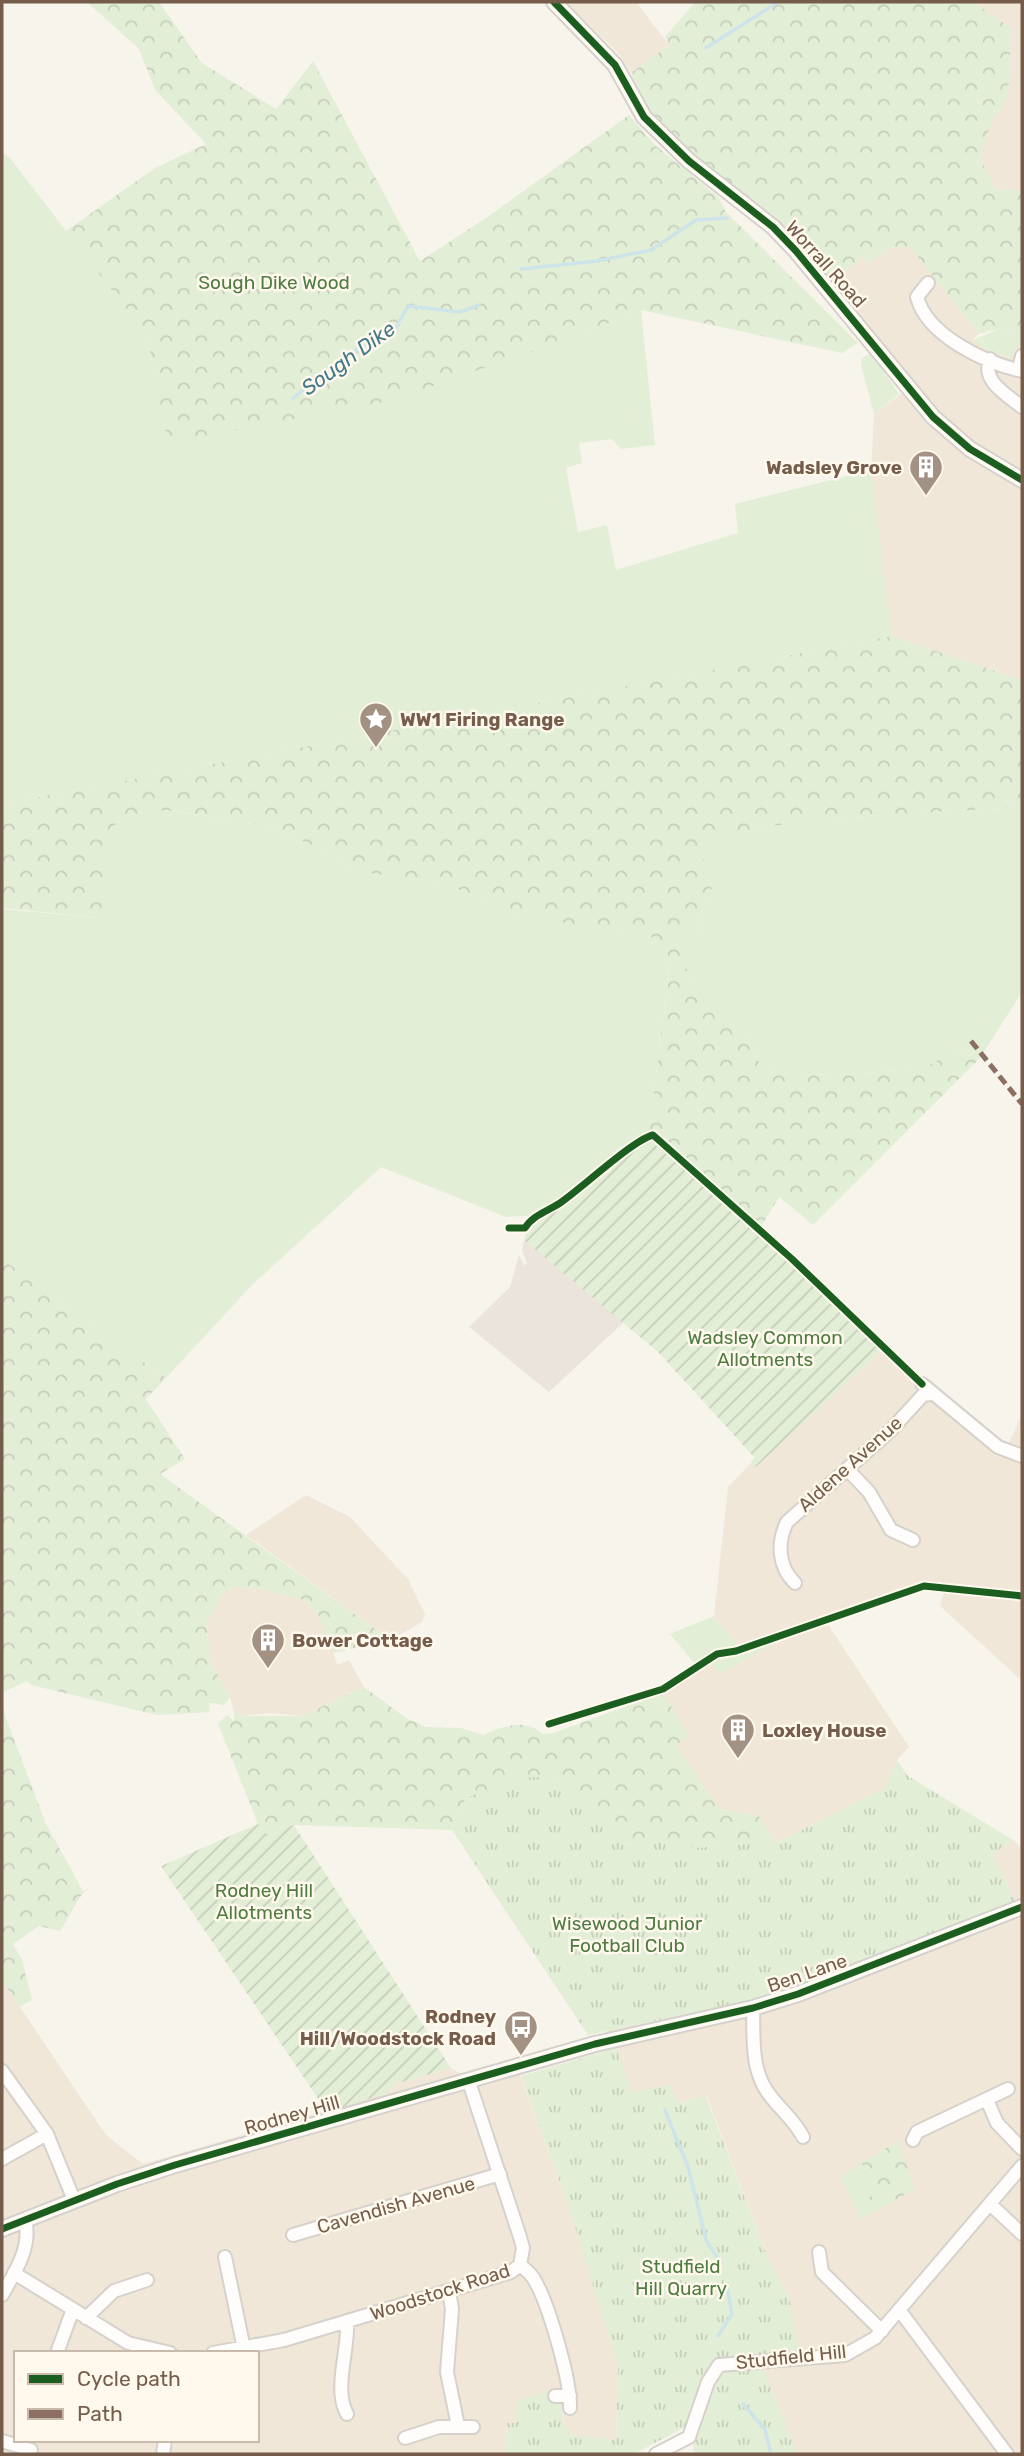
<svg xmlns="http://www.w3.org/2000/svg" width="1024" height="2456" font-family="Rubik,sans-serif">
<style>
.residential{fill:#f0e7d9;fill-rule:evenodd}
.industrial{fill:#ebe4dc}
.grass{fill:#e3eed7}
.forest{fill:url(#forest-crowns)}
.park{fill:url(#park-tufts)}
.garden{fill:url(#garden-furrows)}
.lines{fill:none;stroke-linecap:round;stroke-linejoin:round}
.stream{stroke:#cde4e8;stroke-width:3.5}
.minor-casing{stroke:#d6d1ca;stroke-width:16}
.tertiary-casing{stroke:#d6d1ca;stroke-width:18}
.minor{stroke:#fefdfc;stroke-width:12}
.tertiary{stroke:#fefdfc;stroke-width:14}
.quiet{stroke:#8d6e63;stroke-width:5;stroke-dasharray:10 5;stroke-linecap:butt}
.cycleway-casing{stroke:#fff9ed;stroke-width:11}
.cycleway{stroke:#1b5e20;stroke-width:7}
.labels{text-anchor:middle;dominant-baseline:central;stroke-width:5;stroke-linejoin:round;paint-order:stroke}
.street-label{font-size:19px;fill:#765d4b;stroke:#fff9ed}
.park-label{font-size:19px;fill:#507c42;stroke:#fff9ed}
.poi-label{font-size:19px;font-weight:bold;fill:#765d4b;stroke:#fff9ed;text-anchor:start}
.water-label{font-size:21px;font-style:italic;fill:#447a8a;stroke:#fff9ed}
</style>
<defs>
<pattern id="forest-crowns" width="20" height="18" patternUnits="userSpaceOnUse" patternTransform="scale(1.75)"><rect width="20" height="18" fill="#e3eed7"/><path d="M2 6a3 3 0 1 1 6 0M12 15a3 3 0 1 1 6 0" fill="none" stroke="#c6ceba"/></pattern>
<pattern id="park-tufts" width="24" height="20" patternUnits="userSpaceOnUse" patternTransform="scale(1.75)"><rect width="24" height="20" fill="#e3eed7"/><path d="M3 7l-1-3M5 7V3M7 7l1-3M15 17l-1-3M17 17v-4M19 17l1-3" fill="none" stroke="#c6ceba"/></pattern>
<pattern id="garden-furrows" width="10" height="10" patternUnits="userSpaceOnUse" patternTransform="scale(1.75)"><rect width="10" height="10" fill="#e3eed7"/><path d="M-1 1l2-2M0 10L10 0M9 11l2-2" fill="none" stroke="#c6ceba"/></pattern>
</defs>
<rect width="100%" height="100%" fill="#f7f4ec"/>
<path class="residential" d="M 566,2 L 636,2 L 669,45 L 631,73 L 619,54 Z
M 974,2 L 1022,2 L 1022,191 L 996,189 L 980,159 L 991,123 L 1008,97 L 1011,28 Z
M 909,246 L 979,334 L 973,339 L 1010,358 L 1017,346 L 1022,348 L 1022,680 L 892,636 L 871,470 L 874,414 L 913,385 L 831,280 L 863,257 L 869,263 L 890,248 Z
M 883,1349 L 916,1382 L 923,1378 L 1000,1442 L 1008,1444 L 1022,1415 L 1022,1681 L 940,1606 L 946,1587 L 917,1589 L 738,1645 L 714,1616 L 728,1487 L 751,1463 L 756,1467 Z
M 306,1495 L 350,1517 L 408,1579 L 425,1614 L 422,1622 L 394,1638 L 385,1636 L 246,1535 Z
M 233,1587 L 255,1588 L 304,1600 L 318,1614 L 328,1633 L 337,1665 L 349,1660 L 364,1687 L 302,1716 L 271,1713 L 242,1716 L 234,1712 L 230,1697 L 211,1663 L 206,1623 L 224,1592 Z
M 827,1623 L 909,1747 L 897,1760 L 886,1787 L 776,1843 L 759,1816 L 720,1809 L 675,1745 L 688,1735 L 663,1693 L 711,1663 L 719,1673 L 760,1650 Z
M 1013,1840 L 1022,1848 L 1022,2454 L 798,2454 L 763,2368 L 755,2356 L 789,2298 L 765,2251 L 706,2094 L 678,2104 L 632,2092 L 606,2030 L 722,2008 L 1015,1903 L 993,1854 Z
M 2,1980 L 106,2135 L 143,2164 L 384,2094 L 395,2084 L 451,2068 L 463,2075 L 518,2056 L 521,2077 L 568,2205 L 618,2367 L 616,2441 L 572,2435 L 564,2422 L 563,2408 L 552,2403 L 550,2391 L 515,2423 L 507,2423 L 506,2454 L 2,2454 ZM 16,2353 L 257,2353 L 257,2440 L 16,2440 Z"/>
<path class="industrial" d="M 524,1240 L 624,1322 L 549,1392 L 469,1327 L 510,1287 L 519,1255 L 524,1265 L 527,1264 L 522,1250 Z"/>
<path class="grass" d="M 2,152 L 10,158 L 147,336 L 168,443 L 583,334 L 641,310 L 655,445 L 621,449 L 612,439 L 579,443 L 582,463 L 566,468 L 578,532 L 607,525 L 616,570 L 738,533 L 735,504 L 871,470 L 892,636 L 2,804 Z
M 1001,328 L 1022,335 L 1022,348 L 1017,347 L 1011,358 L 988,351 L 973,340 Z
M 871,353 L 899,394 L 874,414 L 861,365 L 862,358 Z
M 1022,807 L 1022,992 L 980,1058 L 954,1051 L 921,1070 L 792,1076 L 760,1065 L 746,1034 L 726,1025 L 700,1002 L 676,943 L 687,933 L 701,934 L 703,906 L 713,893 L 699,844 L 770,826 L 849,817 Z
M 162,810 L 240,820 L 271,828 L 314,846 L 359,872 L 437,881 L 488,901 L 491,916 L 497,912 L 652,937 L 664,946 L 670,960 L 650,1126 C 635,1148 559,1204 533,1214 C 525,1217 515,1216 506,1217 L 381,1167 L 251,1286 L 166,1378 L 2,1259 L 2,909 L 100,918 L 106,832 L 126,816 Z
M 714,1616 L 738,1645 L 773,1635 L 775,1644 L 719,1674 L 711,1663 L 700,1670 L 670,1634 Z
M 862,2163 L 874,2196 L 858,2202 L 865,2217 L 860,2219 L 841,2176 Z"/>
<path class="forest" d="M 87,2 L 159,2 L 202,63 L 276,109 L 313,61 L 420,261 L 489,216 L 629,115 L 655,145 L 718,197 L 726,212 L 858,343 L 842,353 L 641,310 L 583,334 L 389,401 L 168,443 L 147,336 L 66,231 L 155,168 L 206,144 L 155,90 L 139,49 Z
M 695,2 L 974,2 L 1011,28 L 1008,97 L 991,123 L 980,159 L 996,189 L 1022,191 L 1022,335 L 1001,328 L 979,334 L 909,246 L 890,248 L 869,263 L 863,257 L 831,280 C 813,260 797,237 777,219 C 726,175 654,141 631,73 L 669,45 L 665,37 Z
M 892,636 L 1022,680 L 1022,807 L 849,817 L 770,826 L 699,844 L 713,893 L 703,906 L 701,934 L 687,933 L 676,943 L 700,1002 L 726,1025 L 746,1034 L 760,1065 L 792,1076 L 921,1070 L 954,1051 L 980,1058 L 813,1225 L 779,1197 L 762,1225 L 663,1137 L 654,1131 L 646,1131 L 650,1126 L 670,961 L 664,947 L 652,937 L 497,912 L 491,917 L 488,901 L 437,881 L 359,872 L 314,846 L 271,828 L 240,820 L 164,810 L 126,816 L 106,832 L 101,918 L 2,908 L 2,804 Z
M 2,1259 L 166,1378 L 146,1399 L 185,1459 L 160,1474 L 385,1636 L 394,1638 L 334,1653 L 318,1614 L 304,1600 L 255,1588 L 233,1587 L 224,1592 L 206,1623 L 211,1663 L 230,1697 L 224,1705 L 209,1703 L 210,1712 L 157,1715 L 31,1685 L 27,1681 L 2,1693 Z
M 364,1687 L 406,1718 L 426,1727 L 461,1728 L 483,1735 C 503,1726 525,1718 543,1734 L 553,1733 L 663,1693 L 689,1736 L 676,1745 L 720,1809 L 759,1816 L 771,1835 L 748,1844 L 694,1848 L 659,1842 L 621,1845 L 580,1798 L 555,1781 L 466,1798 L 452,1830 L 294,1825 L 267,1834 L 258,1824 L 218,1724 L 227,1715 L 234,1721 L 234,1712 L 242,1716 L 302,1716 Z
M 2,1707 L 46,1824 L 83,1891 L 89,1888 L 82,1894 L 60,1931 L 39,1926 L 13,1944 L 22,1960 L 32,2000 L 19,2007 L 2,1980 Z
M 898,2141 L 915,2189 L 865,2217 L 858,2202 L 874,2195 L 862,2163 Z"/>
<path class="park" d="M 897,1760 L 908,1776 L 1013,1840 L 993,1854 L 1015,1902 L 770,1996 L 588,2035 L 452,1830 L 466,1798 C 484,1792 504,1782 523,1778 C 567,1770 597,1815 622,1845 L 659,1842 L 694,1848 L 748,1844 L 771,1835 L 776,1843 L 886,1787 Z
M 616,2048 L 632,2092 L 670,2085 L 679,2104 L 705,2094 L 765,2251 L 789,2298 L 799,2352 L 714,2362 L 707,2369 L 691,2424 L 634,2454 L 506,2454 L 507,2423 L 515,2423 L 517,2401 L 550,2390 L 552,2403 L 561,2405 L 564,2422 L 572,2435 L 616,2440 L 618,2367 L 568,2205 L 521,2076 Z
M 763,2368 L 798,2454 L 694,2454 C 691,2428 703,2395 720,2373 Z"/>
<path class="garden" d="M 651,1138 L 715,1193 L 883,1349 L 756,1467 L 751,1463 L 754,1457 L 658,1352 L 524,1240 C 529,1213 588,1191 609,1172 C 621,1161 635,1142 651,1138 Z
M 258,1824 L 267,1834 L 294,1825 L 451,2068 L 395,2084 L 384,2094 L 327,2112 L 161,1866 Z"/>
<g class="lines">
<path class="stream" d="M 706,48 L 778,2
M 521,269 L 597,261 L 651,250 L 696,220 L 727,218
M 293,398 L 347,355 L 396,328 L 408,306 L 460,312 L 479,305
M 665,2110 L 688,2167 L 706,2240 L 721,2263
M 718,2336 L 732,2314 L 727,2288
M 743,2404 L 765,2429 L 771,2454"/>
<g class="minor-casing">
<path id="minor" d="M 928,283 L 917,297 C 927,336 986,363 1022,371
M 990,359 C 981,381 1007,395 1022,407
M 1019,370 L 1022,356
M 922,1384 L 998,1447 L 1022,1456
M 847,1469 L 869,1492 L 891,1530 L 913,1540
M 795,1583 C 778,1567 777,1542 787,1522 L 890,1431 L 923,1395 L 931,1394
M 753,2008 C 754,2039 750,2073 772,2098 C 783,2112 795,2121 803,2137
M 2,2071 L 47,2134 L 74,2200
M 987,2100 L 997,2123 L 1022,2149
M 913,2140 L 917,2132 L 1008,2089
M 2,2159 L 47,2134
M 990,2204 L 1022,2234
M 293,2235 L 500,2174
M 819,2252 L 822,2272 L 882,2331
M 225,2257 L 244,2349
M 520,2265 C 526,2270 532,2274 535,2281 C 549,2305 571,2381 570,2408
M 14,2273 L 128,2343 L 170,2353
M 449,2291 L 452,2309 L 447,2372 L 458,2426
M 2,2295 C 15,2272 32,2247 25,2220
M 900,2311 L 1007,2454
M 86,2318 L 114,2291 L 147,2280
M 347,2321 C 349,2351 333,2389 347,2414
M 57,2353 L 73,2309
M 213,2353 L 284,2340 L 511,2272 L 520,2265 L 523,2248 L 520,2237 L 469,2082
M 555,2396 L 570,2396
M 405,2438 L 439,2427 L 473,2427
M 2,2441 L 31,2450
M 163,2454 L 165,2440
M 656,2454 L 689,2437 L 708,2382 L 719,2365 L 845,2355 L 875,2338 L 1022,2166"/>
</g>
<g class="tertiary-casing">
<path id="tertiary" d="M 554,2 L 615,65 L 644,117 L 689,161 L 773,227 L 796,251 L 933,417 L 970,449 L 1022,480
M 2,2229 L 117,2184 L 175,2165 L 595,2044 L 753,2008 L 798,1994 L 1022,1907"/>
</g>
<use href="#minor" class="minor"/>
<use href="#tertiary" class="tertiary"/>
<path class="quiet" d="M 971,1041 L 1022,1104"/>
<g class="cycleway-casing">
<path id="cycleway" d="M 554,2 L 615,65 L 644,117 L 689,161 L 773,227 L 796,251 L 933,417 L 970,449 L 1022,480
M 509,1228 L 525,1228 C 533,1215 548,1211 560,1203 C 582,1188 633,1140 653,1135 L 792,1259 L 922,1384
M 549,1724 L 663,1689 L 717,1654 L 736,1651 L 924,1586 L 1022,1596
M 2,2229 L 117,2184 L 175,2165 L 595,2044 L 753,2008 L 798,1994 L 1022,1907"/>
</g>
<use href="#cycleway" class="cycleway"/>
</g>
<defs>
<g id="building-pin" transform="scale(1.75)"><path d="M0 17L-7.5 6A9.5 9.5 0 1 1 7.5 6Z" fill="#a39283" stroke="#fff9ed"/><path d="M-4-6H4V6H1V3H-1V6H-4ZM-2.5-4.3h1.7v1.8h-1.7ZM.8-4.3h1.7v1.8H.8ZM-2.5-1h1.7V.8h-1.7ZM.8-1h1.7V.8H.8Z" fill="#fff"/></g>
<g id="sight-pin" transform="scale(1.75)"><path d="M0 17L-7.5 6A9.5 9.5 0 1 1 7.5 6Z" fill="#a39283" stroke="#fff9ed"/><path d="M0-6L1.8-2.2L6-1.7L2.9 1.2L3.7 5.4L0 3.3L-3.7 5.4L-2.9 1.2L-6-1.7L-1.8-2.2Z" fill="#fff"/></g>
<g id="bus-pin" transform="scale(1.75)"><path d="M0 17L-7.5 6A9.5 9.5 0 1 1 7.5 6Z" fill="#a39283" stroke="#fff9ed"/><path d="M-5-6H5V4H4V6H2V4H-2V6H-4V4H-5ZM-3.5-4V0h7V-4ZM-3.5 1.2v1.5H-2V1.2ZM2 1.2v1.5H3.5V1.2Z" fill="#fff"/></g>
</defs>
<g fill-rule="evenodd">
<use href="#building-pin" x="926" y="467"/>
<use href="#sight-pin" x="376" y="719"/>
<use href="#building-pin" x="268" y="1640"/>
<use href="#building-pin" x="738" y="1730"/>
<use href="#bus-pin" x="521" y="2027"/>
</g>
<g class="labels">
<g class="street-label">
<text transform="translate(826 264) rotate(48)">Worrall Road</text>
<text transform="translate(850 1464) rotate(-42)">Aldene Avenue</text>
<text transform="translate(807 1973) rotate(-19)">Ben Lane</text>
<text transform="translate(292 2115) rotate(-16)">Rodney Hill</text>
<text transform="translate(396 2205) rotate(-16)">Cavendish Avenue</text>
<text transform="translate(440 2292) rotate(-18)">Woodstock Road</text>
<text transform="translate(791 2357) rotate(-6)">Studfield Hill</text>
</g>
<g class="park-label">
<text x="274" y="282">Sough Dike Wood</text>
<text x="765" y="1337">Wadsley Common<tspan x="765" dy="22">Allotments</tspan></text>
<text x="264" y="1890">Rodney Hill<tspan x="264" dy="22">Allotments</tspan></text>
<text x="627" y="1923">Wisewood Junior<tspan x="627" dy="22">Football Club</tspan></text>
<text x="681" y="2266">Studfield<tspan x="681" dy="22">Hill Quarry</tspan></text>
</g>
<g class="poi-label">
<text x="902" y="467" text-anchor="end">Wadsley Grove</text>
<text x="400" y="719">WW1 Firing Range</text>
<text x="292" y="1640">Bower Cottage</text>
<text x="762" y="1730">Loxley House</text>
<text x="496" y="2016" text-anchor="end">Rodney<tspan x="496" dy="22">Hill/Woodstock Road</tspan></text>
</g>
<g class="water-label">
<text transform="translate(348 358) rotate(-36)">Sough Dike</text>
</g>
</g>
<rect width="1024" height="2456" fill="none" stroke="#765d4b" stroke-width="7"/>
<rect x="14" y="2351" width="245" height="91" fill="#fff9ed" stroke="#c8bbac" stroke-width="2"/>
<rect x="28" y="2374" width="35" height="10" fill="#1b5e20" stroke="#c8bbac" stroke-width="2"/>
<text x="77" y="2386" font-size="21" fill="#765d4b">Cycle path</text>
<rect x="28" y="2409" width="35" height="10" fill="#8d6e63" stroke="#c8bbac" stroke-width="2"/>
<text x="77" y="2421" font-size="21" fill="#765d4b">Path</text>
</svg>
